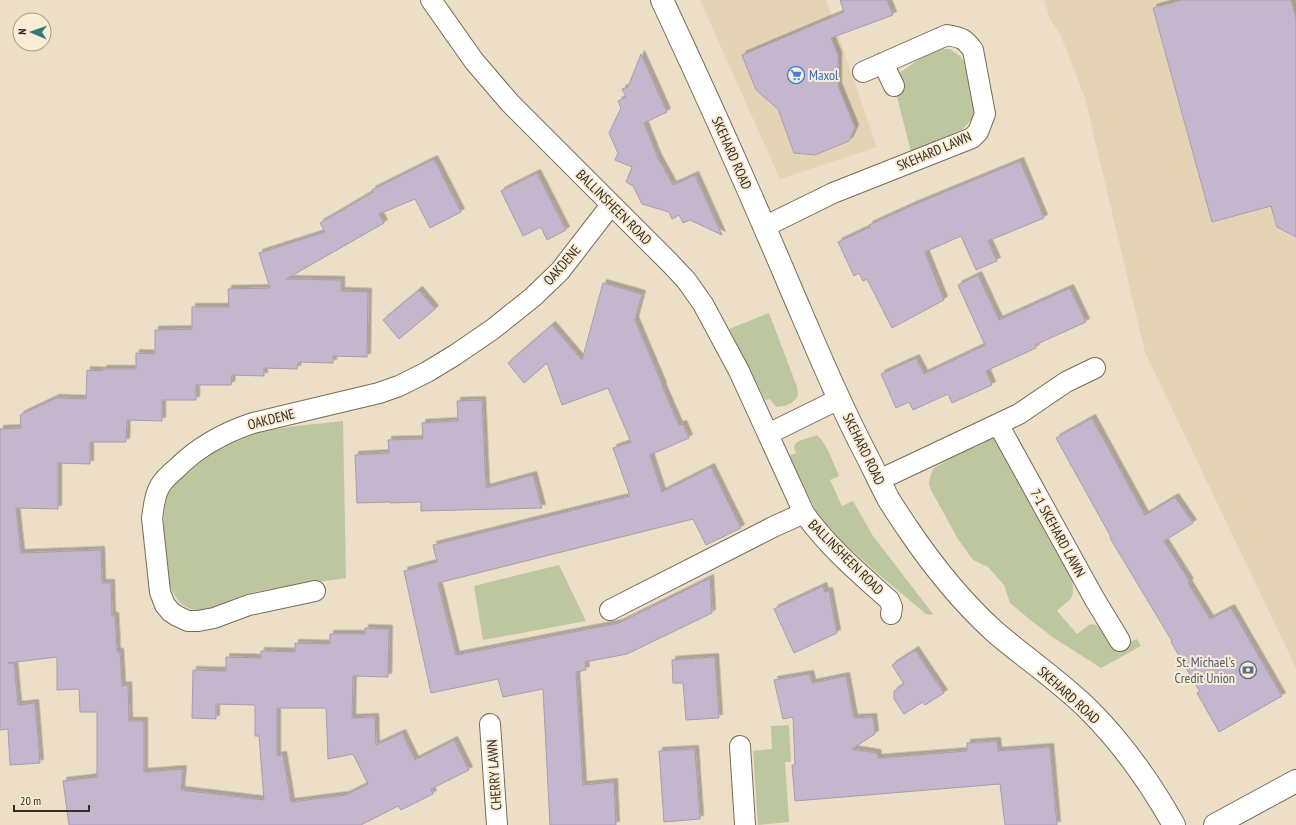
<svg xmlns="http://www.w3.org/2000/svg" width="1296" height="825" font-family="'PT Sans Narrow',sans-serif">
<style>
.built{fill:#e4d3b5}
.green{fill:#bcc7a0}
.building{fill:#c4b6cc;stroke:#a99bb0;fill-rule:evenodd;filter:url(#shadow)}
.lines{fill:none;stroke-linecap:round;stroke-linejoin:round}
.minor-casing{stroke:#786c57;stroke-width:22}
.tertiary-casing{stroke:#786c57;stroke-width:24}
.secondary-casing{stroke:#786c57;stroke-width:24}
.minor{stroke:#fff;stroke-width:20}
.tertiary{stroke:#fff;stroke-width:22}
.secondary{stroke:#fff;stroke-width:22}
.labels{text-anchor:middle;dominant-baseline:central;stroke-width:4;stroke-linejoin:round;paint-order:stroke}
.shop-label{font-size:14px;fill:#366cbe;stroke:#f9ebd4;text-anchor:start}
.street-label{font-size:14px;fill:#342f26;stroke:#f9ebd4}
.service-label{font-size:14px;fill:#4e5e75;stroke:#f9ebd4;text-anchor:end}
</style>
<defs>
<filter id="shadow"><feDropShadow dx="3.5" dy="-3.5" stdDeviation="0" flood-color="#0004"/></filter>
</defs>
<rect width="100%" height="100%" fill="#ecdec7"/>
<path class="built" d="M 700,0 L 826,0 L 877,147 L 780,179 Z
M 1044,0 L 1296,0 L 1296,668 L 1145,352 L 1085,98 L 1061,36 L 1050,19 Z"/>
<path class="green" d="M 943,49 L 950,49 L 961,57 L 967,67 L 974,111 L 973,118 L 963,129 L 911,152 L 896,93 L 905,89 L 899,73 L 932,51 Z
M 769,313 L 797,387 C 797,387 798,393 798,394 C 797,403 784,407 776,407 L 770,399 L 765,400 L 729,329 Z
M 343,421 L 346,578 C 325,581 304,584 283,587 C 268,590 253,591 239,597 C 226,603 212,613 196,610 C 177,608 168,586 166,569 C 164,549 161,512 168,494 C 174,480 189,467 201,459 C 208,455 215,450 222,446 C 258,427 303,426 343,421 Z
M 817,435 C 828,445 833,463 839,476 L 830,480 L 842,506 L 853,501 L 873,536 L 933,614 L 932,615 L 926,614 L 883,578 L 828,529 L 819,517 L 788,456 L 796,453 L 794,448 L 795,444 L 799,441 Z
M 995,437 L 1072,578 C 1075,602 1072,596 1057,611 L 1077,634 L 1090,624 L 1096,625 L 1116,644 L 1122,645 L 1137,639 L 1141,646 L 1101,668 L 1054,638 L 1029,619 L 1010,603 L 1004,585 L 988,567 L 973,560 L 958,539 L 931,490 L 929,484 L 930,477 L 934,468 L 966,450 L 976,447 Z
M 559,565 L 586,621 L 483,640 L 474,586 Z
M 789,725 L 791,762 L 785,762 L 789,822 L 758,825 L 753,751 L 772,749 L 771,726 Z"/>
<path class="building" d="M 840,0 L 887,0 L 893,15 L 831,38 L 838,55 L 838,86 L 855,128 L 849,141 L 815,155 L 794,153 L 778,109 L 756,90 L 742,55 L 844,12 Z
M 1182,0 L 1291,0 L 1296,19 L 1296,237 L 1277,227 L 1271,206 L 1212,222 L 1153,8 Z
M 641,54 L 667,112 L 644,123 L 658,158 L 673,185 L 695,175 L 722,235 L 690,220 L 683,223 L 679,215 L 672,219 L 669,212 L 642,204 L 633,186 L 626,182 L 632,167 L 615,160 L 618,153 L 609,133 L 621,108 L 618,101 L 626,97 L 622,89 L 628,87 Z
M 434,159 L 461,212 L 430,228 L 415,199 L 379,214 L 384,223 L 286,279 L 341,280 L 341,291 L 368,292 L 367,357 L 333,356 L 333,363 L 298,362 L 297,369 L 264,368 L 264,376 L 232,375 L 231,385 L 196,385 L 196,400 L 162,400 L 162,421 L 127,420 L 126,442 L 90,442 L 90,464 L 58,463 L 58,509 L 16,508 L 21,553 L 101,550 L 102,583 L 111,583 L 112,616 L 115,616 L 117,652 L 120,652 L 122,686 L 128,685 L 129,721 L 144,721 L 144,772 L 183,769 L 181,790 L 264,800 L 259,736 L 255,736 L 255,705 L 216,704 L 216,719 L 192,718 L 193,670 L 226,671 L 226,657 L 261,658 L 261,651 L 295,652 L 295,643 L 330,644 L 330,634 L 365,634 L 365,628 L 389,629 L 388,677 L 353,676 L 352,718 L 375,717 L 376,745 L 402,733 L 415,760 L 454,740 L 469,770 L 431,789 L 433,794 L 401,810 L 398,806 L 361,825 L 69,825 L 63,781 L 97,777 L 97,712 L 80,712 L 79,689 L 57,690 L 57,657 L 8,663 L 14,663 L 18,705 L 35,703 L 40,763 L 10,765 L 8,729 L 0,730 L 0,429 L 21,428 L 20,415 L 56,398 L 86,399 L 87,370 L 103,371 L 103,369 L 136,369 L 136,353 L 155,354 L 155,330 L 192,329 L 192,307 L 229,307 L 228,289 L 270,288 L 259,253 L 325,232 L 320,223 L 373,192 L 372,190 ZM 277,708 L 326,708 L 328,759 L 353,754 L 368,784 L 346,795 L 291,802 L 283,755 L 277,756 Z
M 1020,161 L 1044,218 L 988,241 L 997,261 L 976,270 L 961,236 L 925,252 L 944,300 L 892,328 L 867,279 L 863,281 L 859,273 L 854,276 L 838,242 L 870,227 L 869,225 L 913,205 Z
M 537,173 L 566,230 L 547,240 L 541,227 L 523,236 L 501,191 Z
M 978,275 L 999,320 L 1070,288 L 1086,322 L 1035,345 L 1036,348 L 986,371 L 992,385 L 952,403 L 948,394 L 913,410 L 909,402 L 896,408 L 881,374 L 916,358 L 924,374 L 985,345 L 958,285 Z
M 603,283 L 642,294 L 635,320 L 663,386 L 662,386 L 679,425 L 683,424 L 689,438 L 650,455 L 662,492 L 711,467 L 741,528 L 706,545 L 693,519 L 438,583 L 456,655 L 619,623 L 710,578 L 712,613 L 627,654 L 585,662 L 586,670 L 576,672 L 583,785 L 614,782 L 616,825 L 550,825 L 543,689 L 503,697 L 498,679 L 431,693 L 404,571 L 437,562 L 433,545 L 630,496 L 613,448 L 631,442 L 608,388 L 562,405 L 547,363 L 524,383 L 508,363 L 552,325 L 582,360 Z
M 419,290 L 435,309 L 399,339 L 383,320 Z
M 482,400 L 486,488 L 533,475 L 542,508 L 421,511 L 421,502 L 390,503 L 390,502 L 357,503 L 355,455 L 389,453 L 388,440 L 423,439 L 422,423 L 458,421 L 457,401 Z
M 1092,418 L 1145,515 L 1175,497 L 1193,523 L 1164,541 L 1190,582 L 1188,583 L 1210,619 L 1231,608 L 1282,696 L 1219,732 L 1197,693 L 1200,692 L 1171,642 L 1172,641 L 1110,538 L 1111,537 L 1056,438 Z
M 823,586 L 825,592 L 829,591 L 837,633 L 794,653 L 774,609 Z
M 915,650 L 944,693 L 925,705 L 923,702 L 904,714 L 894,699 L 894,691 L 904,684 L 892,665 Z
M 715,657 L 719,718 L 686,720 L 683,683 L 673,683 L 672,660 Z
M 810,674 L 812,683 L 846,676 L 854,718 L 873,717 L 875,734 L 852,749 L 877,753 L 878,758 L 967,751 L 967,743 L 997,741 L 998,751 L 1050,747 L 1057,825 L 1005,825 L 1000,784 L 795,801 L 792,765 L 795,765 L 793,717 L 783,719 L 774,680 Z
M 695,749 L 700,819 L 664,822 L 659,751 Z"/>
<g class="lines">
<g class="minor-casing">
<path id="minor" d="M 431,0 L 474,61 L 510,103 L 669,262 L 686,280 L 703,304 L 739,371 L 804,513 C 827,546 859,573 889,600 L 892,607 L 891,614
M 883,63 L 894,86
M 764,227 L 833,193 L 972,138 L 978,132 L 985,114 L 973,50 C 964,38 962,38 947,35 L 863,72
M 998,424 L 1094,598 L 1120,641
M 768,434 L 839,399
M 879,480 L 1019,414 L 1066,382 L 1095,368
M 315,591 L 249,605 L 214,618 L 198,621 L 188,621 L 177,616 L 171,612 L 165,605 L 160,592 L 152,518 C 154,507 154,496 160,486 C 164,479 171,473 177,468 C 199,446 223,433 253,423 L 379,393 L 399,386 L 427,372 L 455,355 L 493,329 L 533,297 L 560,271 L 611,205
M 610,610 L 775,526 L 804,513
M 490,724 L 497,825
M 740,746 L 745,825"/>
</g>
<g class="tertiary-casing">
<path id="tertiary" d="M 1215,825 L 1296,781"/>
</g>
<g class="secondary-casing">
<path id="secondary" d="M 662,0 C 707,96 750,192 791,289 C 816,347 840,405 869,460 C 876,474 882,487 889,500 C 895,510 902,520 908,529 C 933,566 961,601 994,631 C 1025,658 1060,681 1089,710 C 1122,743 1151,784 1174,825"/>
</g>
<use href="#minor" class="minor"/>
<use href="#tertiary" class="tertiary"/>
<use href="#secondary" class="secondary"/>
</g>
<defs>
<g id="supermarket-ring" transform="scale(0.9)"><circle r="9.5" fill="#f9ebd4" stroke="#3f7fe0" stroke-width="1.5"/><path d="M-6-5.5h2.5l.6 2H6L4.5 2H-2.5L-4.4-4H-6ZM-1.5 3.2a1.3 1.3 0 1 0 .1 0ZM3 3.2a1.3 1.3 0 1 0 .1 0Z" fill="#3f7fe0"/></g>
<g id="bank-ring" transform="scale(0.9)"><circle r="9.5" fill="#f9ebd4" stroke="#5c6f8a" stroke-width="1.5"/><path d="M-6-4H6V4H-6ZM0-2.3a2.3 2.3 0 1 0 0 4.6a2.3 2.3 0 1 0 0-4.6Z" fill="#5c6f8a"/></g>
</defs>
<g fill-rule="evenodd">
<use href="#supermarket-ring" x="796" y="75"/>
<use href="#bank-ring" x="1248" y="670"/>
</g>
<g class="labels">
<g class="shop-label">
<text x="809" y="75">Maxol</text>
</g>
<g class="street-label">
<text transform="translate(934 151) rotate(-23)">SKEHARD LAWN</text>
<text transform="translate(732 153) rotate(66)">SKEHARD ROAD</text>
<text transform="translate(614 207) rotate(45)">BALLINSHEEN ROAD</text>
<text transform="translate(562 265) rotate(-49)">OAKDENE</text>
<text transform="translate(271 419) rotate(-14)">OAKDENE</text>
<text transform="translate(864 449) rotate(64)">SKEHARD ROAD</text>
<text transform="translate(1058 533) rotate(61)">7-1 SKEHARD LAWN</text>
<text transform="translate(846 557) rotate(45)">BALLINSHEEN ROAD</text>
<text transform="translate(1069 695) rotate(42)">SKEHARD ROAD</text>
<text transform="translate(494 775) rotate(-94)">CHERRY LAWN</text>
</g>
<g class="service-label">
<text x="1235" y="662">St. Michael's<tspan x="1235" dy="16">Credit Union</tspan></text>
</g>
</g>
<g transform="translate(32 32) rotate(272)"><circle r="19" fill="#f9ebd4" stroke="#aaa08e"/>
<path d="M0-3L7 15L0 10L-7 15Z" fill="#307a78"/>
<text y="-6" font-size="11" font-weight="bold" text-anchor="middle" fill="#342f26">N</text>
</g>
<path d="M14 805v6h75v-6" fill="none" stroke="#342f26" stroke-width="2"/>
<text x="20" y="805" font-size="12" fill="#342f26" stroke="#f9ebd4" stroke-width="3" paint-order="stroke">20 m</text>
</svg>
